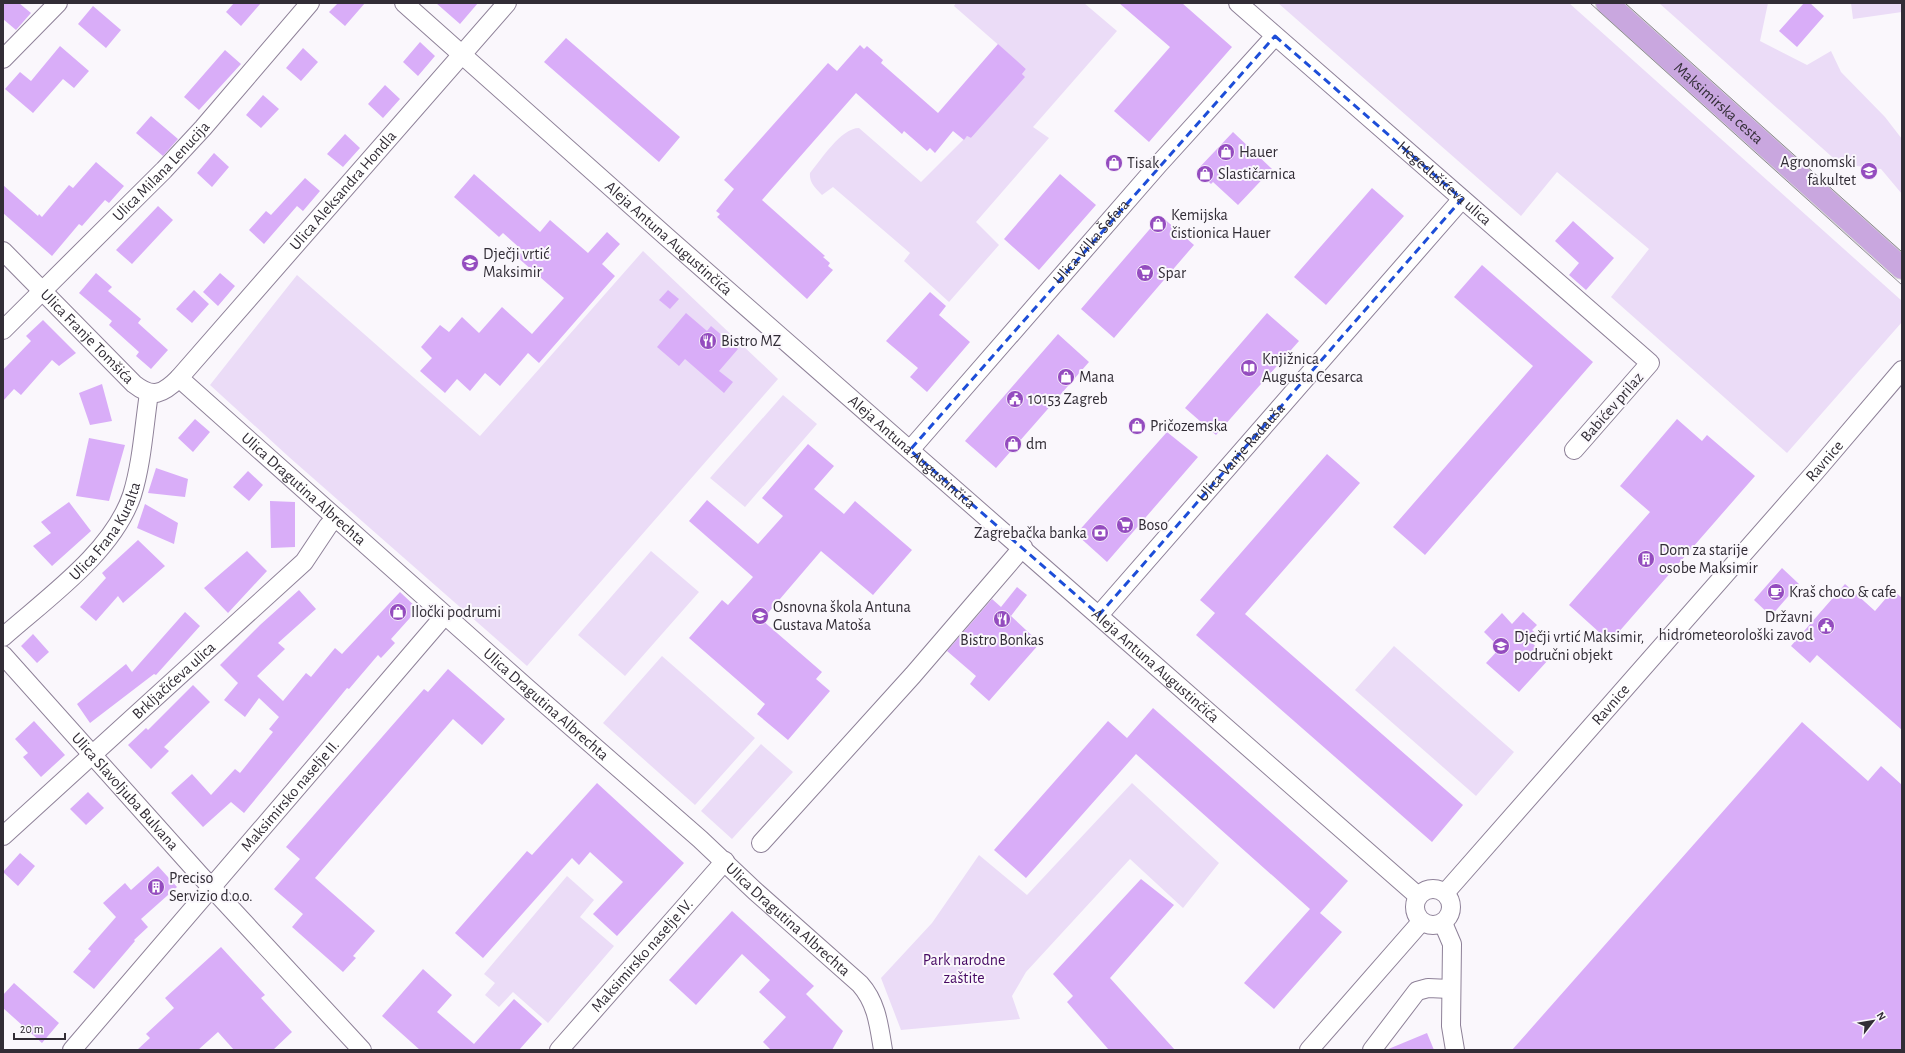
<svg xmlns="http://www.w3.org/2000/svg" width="1905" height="1053" font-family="'Alegreya Sans',sans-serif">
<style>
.green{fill:#ebdcf7}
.building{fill:#d9adf8}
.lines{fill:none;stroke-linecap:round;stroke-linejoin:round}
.minor-casing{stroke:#8e8198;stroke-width:20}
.major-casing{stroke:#d6d5d7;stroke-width:24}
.minor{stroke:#fff;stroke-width:18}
.major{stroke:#c9a7df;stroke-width:22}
.tram{stroke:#8f8b92;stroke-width:1}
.marked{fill:none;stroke:#1d4ed8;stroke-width:3;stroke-dasharray:8 5;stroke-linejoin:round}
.labels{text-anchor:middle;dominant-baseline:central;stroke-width:4;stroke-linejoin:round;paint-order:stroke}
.street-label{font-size:16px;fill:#322d36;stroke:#faf7fc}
.poi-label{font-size:16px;fill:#322d36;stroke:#faf7fc;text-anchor:start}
.park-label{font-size:16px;fill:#470a64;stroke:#faf7fc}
</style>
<rect width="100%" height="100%" fill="#faf7fc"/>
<path class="green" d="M 956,3 L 1084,3 L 1117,31 L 1033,127 L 1049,138 L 976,222 L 999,245 L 949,302 L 904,261 L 910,253 L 833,187 L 822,195 C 816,188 809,183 810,173 C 821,160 841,128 859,128 L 921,182 L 967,136 L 971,138 L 1024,77 L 1022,74 L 1026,69 L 954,6 Z
M 1278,3 L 1569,3 L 1902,301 L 1902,322 L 1787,453 L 1611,297 L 1649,249 L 1557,172 L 1521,216 Z
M 1659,3 L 1768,3 L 1760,41 L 1807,65 L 1831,51 L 1841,72 L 1885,117 L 1902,139 L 1902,194 L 1881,169 L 1840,164 Z
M 1851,3 L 1902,3 L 1902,12 L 1853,19 Z
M 643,251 L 778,379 L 527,666 L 289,457 L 210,385 L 297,275 L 480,436 Z
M 783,395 L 817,424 L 745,507 L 710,478 Z
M 651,551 L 699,592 L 625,676 L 578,635 Z
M 1394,646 L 1514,752 L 1476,796 L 1355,690 Z
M 662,656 L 755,738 L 695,805 L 603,723 Z
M 761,744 L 793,772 L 732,839 L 701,811 Z
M 1132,783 L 1219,863 L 1183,908 L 1130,859 L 1026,972 L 1012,996 L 1020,1019 L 901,1030 L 881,978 L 932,923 L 979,855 L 1027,895 Z
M 567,876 L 594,900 L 580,917 L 614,946 L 548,1023 L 513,992 L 499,1007 L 485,995 L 495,983 L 484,974 Z"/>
<path class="building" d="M 3,3 L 19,3 L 31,13 L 16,30 L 3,19 Z
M 234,3 L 261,3 L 241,26 L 226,12 Z
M 338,3 L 365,3 L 345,26 L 329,12 Z
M 436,3 L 478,3 L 460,24 Z
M 1119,3 L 1182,3 L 1232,47 L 1149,142 L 1114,111 L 1170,47 Z
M 1804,3 L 1810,3 L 1824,16 L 1797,47 L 1779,31 Z
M 93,6 L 121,30 L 106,48 L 78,24 Z
M 566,38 L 680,137 L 659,162 L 544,62 Z
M 420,42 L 435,56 L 418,76 L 403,62 Z
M 998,44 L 1026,69 L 1022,74 L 1025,77 L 971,138 L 967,136 L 964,140 L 953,131 L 935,153 L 930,148 L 927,151 L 904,131 L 902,134 L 856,93 L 762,200 L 825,256 L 823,257 L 830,263 L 828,266 L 833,270 L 807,299 L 717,217 L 720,214 L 716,211 L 734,189 L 724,180 L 828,63 L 837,71 L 860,45 L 864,49 L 867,46 L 883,60 L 881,63 L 938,113 Z
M 60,46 L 89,71 L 74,88 L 63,79 L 33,113 L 5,89 L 20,72 L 31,81 Z
M 303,48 L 318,62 L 301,81 L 286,68 Z
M 225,50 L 241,64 L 199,110 L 184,97 Z
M 385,85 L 400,99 L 383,118 L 368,104 Z
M 263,95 L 279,109 L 261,128 L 246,115 Z
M 151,116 L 178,139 L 163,156 L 136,133 Z
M 1233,132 L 1272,169 L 1238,205 L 1213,182 L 1211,184 L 1197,170 Z
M 345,134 L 360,148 L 343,167 L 327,154 Z
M 214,153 L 229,167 L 212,187 L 197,173 Z
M 96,162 L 124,186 L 109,203 L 105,200 L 82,226 L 79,224 L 52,256 L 3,213 L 3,185 L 38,216 L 39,214 L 42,217 L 69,185 L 73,188 Z
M 474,174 L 540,232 L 550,220 L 588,253 L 607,232 L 620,244 L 602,264 L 615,276 L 539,363 L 528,353 L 500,386 L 485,373 L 470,391 L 457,379 L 445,393 L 420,371 L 432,358 L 421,347 L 440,325 L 449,332 L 462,317 L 479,333 L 502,307 L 532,334 L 564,298 L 517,257 L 523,251 L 503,233 L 499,237 L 454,197 Z
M 1060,174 L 1096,205 L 1039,270 L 1004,239 Z
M 305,178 L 320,191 L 303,211 L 297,206 L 264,244 L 249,230 L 266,211 L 271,215 Z
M 1372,188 L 1404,216 L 1326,305 L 1294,277 Z
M 158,206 L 173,220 L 132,264 L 116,250 Z
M 1161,216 L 1194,245 L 1114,338 L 1081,309 Z
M 1573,221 L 1614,258 L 1586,290 L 1569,275 L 1579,263 L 1555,241 Z
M 1482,265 L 1593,362 L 1425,555 L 1393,527 L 1533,366 L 1454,297 Z
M 96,273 L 112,287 L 108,291 L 141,319 L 138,323 L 168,350 L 151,369 L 136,356 L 139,352 L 109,325 L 112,321 L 79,293 Z
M 220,273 L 235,286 L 218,306 L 203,292 Z
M 194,290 L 209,304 L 192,323 L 176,309 Z
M 668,290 L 679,299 L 670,309 L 659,300 Z
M 930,292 L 946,306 L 939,315 L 970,342 L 927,392 L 910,377 L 918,368 L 886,341 Z
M 686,313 L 707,331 L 711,326 L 738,349 L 719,371 L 733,382 L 724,393 L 685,359 L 679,366 L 657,347 Z
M 1267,313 L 1299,341 L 1216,435 L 1185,408 Z
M 43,320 L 76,353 L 59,366 L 52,360 L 21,395 L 14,389 L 3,401 L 3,370 L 31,341 L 26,336 Z
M 1058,334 L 1089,362 L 996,468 L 965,441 Z
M 102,384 L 112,421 L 90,425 L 79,393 Z
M 195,419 L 210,432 L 193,452 L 178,438 Z
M 1677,419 L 1702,441 L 1707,435 L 1755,476 L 1610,642 L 1569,605 L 1650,512 L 1620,486 Z
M 1167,432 L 1198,457 L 1107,562 L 1076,534 Z
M 89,438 L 125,445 L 109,501 L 76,496 Z
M 808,444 L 834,466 L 814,489 L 844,514 L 855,501 L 912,550 L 873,595 L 821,551 L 762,620 L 822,672 L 816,679 L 830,691 L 788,740 L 757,714 L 765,704 L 689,638 L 722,600 L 728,605 L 753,577 L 689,521 L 707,500 L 758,544 L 783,516 L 762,498 Z
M 1327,454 L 1360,483 L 1245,614 L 1463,805 L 1432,842 L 1196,635 L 1215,613 L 1200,600 Z
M 156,468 L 188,479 L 185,497 L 148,493 Z
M 248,471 L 263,485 L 249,501 L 233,487 Z
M 270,501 L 295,502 L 295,547 L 271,548 Z
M 69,502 L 91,531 L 52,566 L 33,546 L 51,533 L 41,522 Z
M 145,504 L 178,523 L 174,544 L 137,528 Z
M 138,540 L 165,566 L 123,603 L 118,596 L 96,621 L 80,607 L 106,578 L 102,573 Z
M 247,551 L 267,571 L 228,613 L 204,588 Z
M 1782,568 L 1799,584 L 1771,616 L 1754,600 Z
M 1845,584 L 1875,611 L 1893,590 L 1902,598 L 1902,730 L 1817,655 L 1810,663 L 1791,646 Z
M 1017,587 L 1027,595 L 1011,616 L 1040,643 L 989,701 L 970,684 L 976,676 L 947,651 L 992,599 L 1001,607 Z
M 299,590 L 316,609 L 278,643 L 285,649 L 257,676 L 283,701 L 306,673 L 311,677 L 335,648 L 342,654 L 400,592 L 418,609 L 391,639 L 395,643 L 381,658 L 378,655 L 349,689 L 347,688 L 244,813 L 231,802 L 203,827 L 171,793 L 192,774 L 211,795 L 235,769 L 240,773 L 273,732 L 269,729 L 279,717 L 259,698 L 245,717 L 224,700 L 238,683 L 220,665 L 260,625 Z
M 185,612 L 200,626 L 156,675 L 154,674 L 90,723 L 77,704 L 126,664 L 132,672 Z
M 1523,612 L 1537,625 L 1532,630 L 1539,636 L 1532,643 L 1549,659 L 1519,692 L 1486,663 L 1500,648 L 1484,632 L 1502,613 L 1512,624 Z
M 33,634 L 49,652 L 37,663 L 21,646 Z
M 448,669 L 505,719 L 482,745 L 453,719 L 315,878 L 375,931 L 353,956 L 356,958 L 343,972 L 292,927 L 303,914 L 274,889 L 300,859 L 286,847 L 424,689 L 428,692 Z
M 193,685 L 210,702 L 164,747 L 169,751 L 151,769 L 128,745 L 146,728 L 148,730 Z
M 1153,708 L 1348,881 L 1320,913 L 1342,932 L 1274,1009 L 1244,983 L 1310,909 L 1136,754 L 1026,878 L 994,850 L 1108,721 L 1127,738 Z
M 34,721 L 65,755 L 41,777 L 23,757 L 28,753 L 15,739 Z
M 1802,722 L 1868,781 L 1881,766 L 1902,785 L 1902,1050 L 1512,1050 Z
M 597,783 L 684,863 L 617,936 L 593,914 L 623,882 L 590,852 L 579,865 L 572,858 L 483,958 L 455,933 L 527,851 L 532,855 Z
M 88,792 L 104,808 L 86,825 L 70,809 Z
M 20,853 L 35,866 L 18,886 L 3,872 Z
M 158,866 L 177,887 L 141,919 L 148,927 L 134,940 L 135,941 L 94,989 L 73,972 L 91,951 L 88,949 L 116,917 L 103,903 L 125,883 L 131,890 Z
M 1141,879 L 1174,905 L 1110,978 L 1175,1050 L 1109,1050 L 1067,1002 L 1073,996 L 1053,974 Z
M 732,911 L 814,986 L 806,994 L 843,1031 L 832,1050 L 771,1050 L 763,1042 L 786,1017 L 759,992 L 770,980 L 742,954 L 696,1005 L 669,980 Z
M 221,947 L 265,995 L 261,998 L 292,1032 L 273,1050 L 234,1050 L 218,1032 L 198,1050 L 137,1050 L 150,1038 L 146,1034 L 174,1008 L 165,998 Z
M 423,969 L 452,995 L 437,1012 L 474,1044 L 514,999 L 542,1024 L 519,1050 L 420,1050 L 382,1016 Z
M 14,983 L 59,1023 L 42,1043 L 3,1008 L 3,995 Z
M 1427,1033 L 1434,1050 L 1386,1050 Z"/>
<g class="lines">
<g class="minor-casing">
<g id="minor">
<path id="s1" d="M 404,3 L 669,239 L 1418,896"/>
<path id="s2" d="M 1238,3 L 1650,363 L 1574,450"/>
<path d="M 3,59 L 58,3"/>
<path id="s3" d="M 3,251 L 134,384 C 153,399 163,394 179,378 L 507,3"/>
<path id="s4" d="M 3,330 L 164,170 L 203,128 L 310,3"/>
<path id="s5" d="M 179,378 L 527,688 L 700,839 L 755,891 L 860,984 C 877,1003 879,1026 883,1050"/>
<path id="s6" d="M 910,450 L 1158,165 L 1275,36"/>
<path id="s7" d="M 1099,615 L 1462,199"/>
<path id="s8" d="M 3,637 C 47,598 113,552 132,495 C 142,463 144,426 149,393"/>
<path id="s9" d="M 3,655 L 199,874 L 362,1050"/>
<path id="s10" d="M 3,836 L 304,562 L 328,526 L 336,518"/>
<path d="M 761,843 L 913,675 L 1023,547"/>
<circle cx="1433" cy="907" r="18"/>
<path id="s11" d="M 1445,893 L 1816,471 L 1902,370"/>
<path d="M 1443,923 L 1452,944 L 1451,1026 L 1455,1050"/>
<path id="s12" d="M 72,1050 L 445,615"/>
<path id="s13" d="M 559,1050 L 725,861"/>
<path d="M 1309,1050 L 1421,922"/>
<path d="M 1372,1050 L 1417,991 L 1428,988 L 1450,989"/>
</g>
</g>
<g class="major-casing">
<g id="major">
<path id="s14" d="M 1607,3 L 1902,268"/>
</g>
</g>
<use href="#minor" class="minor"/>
<use href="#major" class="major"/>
<path class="tram" d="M 1590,3 L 1902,285
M 1625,3 L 1902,252"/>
</g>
<path class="marked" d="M 1275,36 L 1462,199 L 1099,615 L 910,450 Z"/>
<defs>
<g id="shop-disc" transform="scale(0.9)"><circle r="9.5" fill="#944cbf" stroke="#faf7fc"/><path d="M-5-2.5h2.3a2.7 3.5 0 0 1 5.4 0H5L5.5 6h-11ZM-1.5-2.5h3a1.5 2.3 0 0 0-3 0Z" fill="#fff"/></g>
<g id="university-disc" transform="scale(0.9)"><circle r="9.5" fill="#944cbf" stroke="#faf7fc"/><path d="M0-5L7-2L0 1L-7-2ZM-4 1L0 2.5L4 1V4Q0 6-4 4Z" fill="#fff"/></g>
<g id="school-disc" transform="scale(0.9)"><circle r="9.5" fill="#944cbf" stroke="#faf7fc"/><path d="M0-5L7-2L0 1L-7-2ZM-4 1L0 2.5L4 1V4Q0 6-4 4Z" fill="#fff"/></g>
<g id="supermarket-disc" transform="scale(0.9)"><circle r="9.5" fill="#944cbf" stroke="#faf7fc"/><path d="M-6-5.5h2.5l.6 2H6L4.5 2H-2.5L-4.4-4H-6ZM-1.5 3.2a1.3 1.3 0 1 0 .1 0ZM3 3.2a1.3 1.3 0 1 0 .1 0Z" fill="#fff"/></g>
<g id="restaurant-disc" transform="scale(0.9)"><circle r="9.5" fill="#944cbf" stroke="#faf7fc"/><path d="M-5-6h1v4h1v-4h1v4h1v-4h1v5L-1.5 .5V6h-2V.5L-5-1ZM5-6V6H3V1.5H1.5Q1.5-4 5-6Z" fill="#fff"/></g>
<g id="library-disc" transform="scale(0.9)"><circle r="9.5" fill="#944cbf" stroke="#faf7fc"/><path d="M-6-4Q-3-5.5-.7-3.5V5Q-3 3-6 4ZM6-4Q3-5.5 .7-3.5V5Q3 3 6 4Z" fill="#fff"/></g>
<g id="civic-disc" transform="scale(0.9)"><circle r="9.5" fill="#944cbf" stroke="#faf7fc"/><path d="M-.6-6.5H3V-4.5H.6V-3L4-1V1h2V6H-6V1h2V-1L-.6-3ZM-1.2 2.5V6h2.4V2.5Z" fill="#fff"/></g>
<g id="bank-disc" transform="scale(0.9)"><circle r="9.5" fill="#944cbf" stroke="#faf7fc"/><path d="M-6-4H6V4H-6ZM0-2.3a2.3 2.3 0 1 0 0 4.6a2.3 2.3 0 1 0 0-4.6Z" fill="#fff"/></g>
<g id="building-disc" transform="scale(0.9)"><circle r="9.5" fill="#944cbf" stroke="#faf7fc"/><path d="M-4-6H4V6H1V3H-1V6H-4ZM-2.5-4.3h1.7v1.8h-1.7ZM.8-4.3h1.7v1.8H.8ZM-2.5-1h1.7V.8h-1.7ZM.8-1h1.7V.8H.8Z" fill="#fff"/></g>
<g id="cafe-disc" transform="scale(0.9)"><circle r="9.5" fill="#944cbf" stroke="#faf7fc"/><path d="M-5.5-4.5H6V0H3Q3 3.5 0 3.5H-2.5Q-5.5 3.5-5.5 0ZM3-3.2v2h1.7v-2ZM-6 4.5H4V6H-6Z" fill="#fff"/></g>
</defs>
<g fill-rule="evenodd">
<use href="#shop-disc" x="1226" y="152"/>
<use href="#shop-disc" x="1114" y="163"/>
<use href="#university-disc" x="1869" y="171"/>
<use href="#shop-disc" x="1205" y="174"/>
<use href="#shop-disc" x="1158" y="224"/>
<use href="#school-disc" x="470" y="263"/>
<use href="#supermarket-disc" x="1145" y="273"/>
<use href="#restaurant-disc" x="708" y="341"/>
<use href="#library-disc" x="1249" y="368"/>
<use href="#shop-disc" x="1066" y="377"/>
<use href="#civic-disc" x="1015" y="399"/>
<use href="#shop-disc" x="1137" y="426"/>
<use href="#shop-disc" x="1013" y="444"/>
<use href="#supermarket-disc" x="1125" y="525"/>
<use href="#bank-disc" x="1100" y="533"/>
<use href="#building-disc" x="1646" y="559"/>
<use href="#cafe-disc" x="1776" y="592"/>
<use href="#shop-disc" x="398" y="612"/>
<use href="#school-disc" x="760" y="616"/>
<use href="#restaurant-disc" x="1002" y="619"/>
<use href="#civic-disc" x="1826" y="626"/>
<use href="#school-disc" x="1501" y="646"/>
<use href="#building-disc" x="156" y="887"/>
</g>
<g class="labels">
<g class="street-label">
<text stroke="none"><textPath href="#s14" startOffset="150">Maksimirska cesta</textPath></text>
<text stroke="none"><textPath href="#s4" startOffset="224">Ulica Milana Lenucija</textPath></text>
<text stroke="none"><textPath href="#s2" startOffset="274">Hegedušićeva ulica</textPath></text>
<text stroke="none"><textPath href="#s3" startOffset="488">Ulica Aleksandra Hondla</textPath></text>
<text stroke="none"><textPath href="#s1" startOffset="354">Aleja Antuna Augustinčića</textPath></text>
<text stroke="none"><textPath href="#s6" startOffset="276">Ulica Vilka Šefera</textPath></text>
<text stroke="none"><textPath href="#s3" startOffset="120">Ulica Franje Tomšića</textPath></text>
<text transform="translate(1612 407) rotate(-49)">Babićev prilaz</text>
<text stroke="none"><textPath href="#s1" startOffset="678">Aleja Antuna Augustinčića</textPath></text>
<text stroke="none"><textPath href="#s7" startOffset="216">Ulica Vanje Radauša</textPath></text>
<text stroke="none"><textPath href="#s11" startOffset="575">Ravnice</textPath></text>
<text stroke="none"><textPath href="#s5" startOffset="167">Ulica Dragutina Albrechta</textPath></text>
<text stroke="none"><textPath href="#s8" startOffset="149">Ulica Frana Kuralta</textPath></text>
<text stroke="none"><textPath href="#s1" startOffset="1002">Aleja Antuna Augustinčića</textPath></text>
<text stroke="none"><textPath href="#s10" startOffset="231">Brkljačićeva ulica</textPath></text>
<text stroke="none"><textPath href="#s5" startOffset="491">Ulica Dragutina Albrechta</textPath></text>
<text stroke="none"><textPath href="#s11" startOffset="251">Ravnice</textPath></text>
<text stroke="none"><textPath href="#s9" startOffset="183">Ulica Slavoljuba Bulvana</textPath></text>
<text stroke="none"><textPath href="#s12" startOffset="335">Maksimirsko naselje II.</textPath></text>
<text stroke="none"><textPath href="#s5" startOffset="815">Ulica Dragutina Albrechta</textPath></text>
<text stroke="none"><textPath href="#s13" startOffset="126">Maksimirsko naselje IV.</textPath></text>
</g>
<g class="poi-label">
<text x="1239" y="152">Hauer</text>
<text x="1856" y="162" text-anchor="end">Agronomski<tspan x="1856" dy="18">fakultet</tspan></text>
<text x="1127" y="163">Tisak</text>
<text x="1218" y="174">Slastičarnica</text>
<text x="1171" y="215">Kemijska<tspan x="1171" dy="18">čistionica Hauer</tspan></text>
<text x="483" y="254">Dječji vrtić<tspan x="483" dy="18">Maksimir</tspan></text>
<text x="1158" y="273">Spar</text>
<text x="721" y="341">Bistro MZ</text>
<text x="1262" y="359">Knjižnica<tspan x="1262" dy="18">Augusta Cesarca</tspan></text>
<text x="1079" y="377">Mana</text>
<text x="1028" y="399">10153 Zagreb</text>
<text x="1150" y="426">Pričozemska</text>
<text x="1026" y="444">dm</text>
<text x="1138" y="525">Boso</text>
<text x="1087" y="533" text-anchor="end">Zagrebačka banka</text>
<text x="1659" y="550">Dom za starije<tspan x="1659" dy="18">osobe Maksimir</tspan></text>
<text x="1789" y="592">Kraš choco &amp; cafe</text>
<text x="773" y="607">Osnovna škola Antuna<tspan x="773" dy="18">Gustava Matoša</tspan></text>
<text x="411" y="612">Iločki podrumi</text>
<text x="1813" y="617" text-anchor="end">Državni<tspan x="1813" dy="18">hidrometeorološki zavod</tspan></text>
<text x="1514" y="637">Dječji vrtić Maksimir,<tspan x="1514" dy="18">područni objekt</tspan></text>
<text x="1002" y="640" text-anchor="middle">Bistro Bonkas</text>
<text x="169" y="878">Preciso<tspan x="169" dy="18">Servizio d.o.o.</tspan></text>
</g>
<g class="park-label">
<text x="964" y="960">Park narodne<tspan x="964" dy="18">zaštite</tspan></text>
</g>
</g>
<rect width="1905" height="1053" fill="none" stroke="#322d36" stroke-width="8"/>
<g transform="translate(1873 1021) rotate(59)" stroke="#faf7fc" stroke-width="3" paint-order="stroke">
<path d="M0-3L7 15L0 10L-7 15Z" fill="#322d36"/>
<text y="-6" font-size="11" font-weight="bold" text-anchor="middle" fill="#322d36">N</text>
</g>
<path d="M14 1033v6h51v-6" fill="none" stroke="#322d36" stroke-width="2"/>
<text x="20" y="1033" font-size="12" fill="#322d36" stroke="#faf7fc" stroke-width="3" paint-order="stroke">20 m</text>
</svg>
